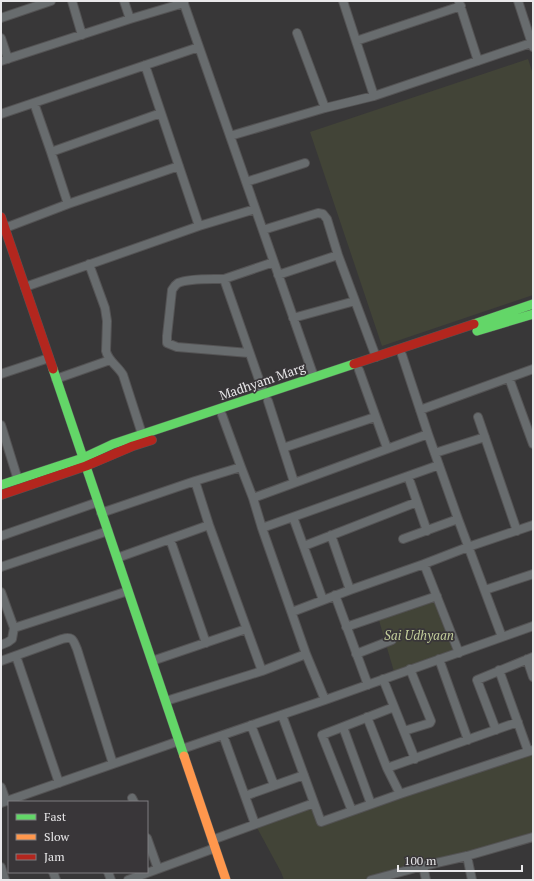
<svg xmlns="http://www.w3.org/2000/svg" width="534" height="881" font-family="'PT Serif',serif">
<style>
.green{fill:#424437}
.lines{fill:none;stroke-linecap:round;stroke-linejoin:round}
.street-casing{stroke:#545354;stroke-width:10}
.fast-casing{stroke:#545354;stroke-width:10}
.slow-casing{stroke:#545354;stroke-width:10}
.jam-casing{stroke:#545354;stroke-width:10}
.street{stroke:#686c6e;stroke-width:8}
.fast{stroke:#63d668;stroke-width:9}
.slow{stroke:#ff974d;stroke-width:9}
.jam{stroke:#b3261e;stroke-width:9}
.labels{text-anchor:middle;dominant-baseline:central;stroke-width:3.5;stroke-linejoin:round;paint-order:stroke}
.street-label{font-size:13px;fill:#e9e8ea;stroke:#393639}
.park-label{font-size:13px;font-style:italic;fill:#c2cd9a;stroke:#393639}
</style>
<rect width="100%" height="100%" fill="#383738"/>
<path class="green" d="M 528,59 L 533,74 L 533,295 L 382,346 L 310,132 Z
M 437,597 L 459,653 L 395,675 L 378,617 Z
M 533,749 L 533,837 L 371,880 L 284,880 L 281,872 L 255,824 L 314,803 L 321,822 Z"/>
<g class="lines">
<g class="street-casing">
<path id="street" d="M 72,1 L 82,35
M 124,1 L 130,19
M 183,1 L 314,377
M 343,1 L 374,96
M 518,1 L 533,47
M 459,2 L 478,61
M 1,18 L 51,1
M 297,33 L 325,108
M 1,38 L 8,59
M 356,41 L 461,6
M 1,61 L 130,19 L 184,3
M 145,65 L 199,226
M 34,103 L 51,152 L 68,204
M 1,114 L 199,47
M 230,136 L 325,108 L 374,96 L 531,43 L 533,46
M 51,152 L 161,113
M 246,182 L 305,163
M 5,228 L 68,204 L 179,166
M 263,230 L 318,213 L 323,214 L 327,219 L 338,255 L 376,357
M 89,264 L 105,308 L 107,321 L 106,351 C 108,361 118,366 123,375 L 142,434
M 278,275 L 338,255
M 224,279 C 211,279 189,278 178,283 C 175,285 174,287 172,290 L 167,336 L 167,343 L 177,347 L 249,353
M 25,287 L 199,226 L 255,209
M 293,318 L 355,301
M 402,355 L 428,434 L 458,519 L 502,637
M 359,370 L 387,448
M 1,374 L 49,358
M 509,378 L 533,444
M 56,379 L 110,360
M 264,394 L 224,279 L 274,262
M 268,401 L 294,482
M 420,410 L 533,369
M 222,415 L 241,467 L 253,498 L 262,528 L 306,654 L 325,700
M 478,417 L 517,531
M 1,425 L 18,480
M 283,448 L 375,417
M 435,453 L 485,437
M 408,476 L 427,531
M 195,481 L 209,525 L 262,671
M 253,498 L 428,434
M 101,513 L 195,481 L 241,467
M 293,517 L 323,600
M 262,528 L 439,465
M 331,535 L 350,590
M 1,536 L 98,502
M 170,539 L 206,643
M 403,539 L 458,519
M 304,546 L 417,502
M 117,558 L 209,525
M 424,564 L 459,653
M 1,567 L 108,531
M 485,590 L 533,574
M 1,592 L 14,628 L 12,639 L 8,642 L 1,645
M 335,595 L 368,685
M 292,612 L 350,590 L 424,564 L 468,547 L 533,525
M 346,627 L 437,596
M 14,628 L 128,591
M 356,654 L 392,640
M 16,656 L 59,783
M 439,659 L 468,740
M 527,659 L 533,677
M 1,661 L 62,639 C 73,636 73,640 77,649 L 113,764
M 152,661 L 246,629
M 499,670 L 528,751
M 383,679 L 415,759
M 166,701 L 262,671 L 306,654
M 282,715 L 321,822 L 400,794 L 533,750
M 367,717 L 387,768
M 251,725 L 274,785
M 343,727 L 371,804
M 496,730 L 477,680 L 533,657
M 404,731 L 430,723 L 431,721 L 410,669
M 223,735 L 255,824
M 182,749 L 325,700 L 533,626
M 1,787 L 6,801
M 400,794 L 387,768 L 518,722
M 245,796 L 304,775
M 132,798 L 134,802
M 1,803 L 179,741
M 352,811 L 322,735 L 394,707
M 147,838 L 158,869
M 212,840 L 314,803
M 467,856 L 472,880
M 423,866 L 426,880
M 1,867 L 5,880
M 53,872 L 56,880
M 108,872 L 111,880
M 128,880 L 215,848
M 371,880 L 423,866 L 467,856 L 533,837"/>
</g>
<g class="fast-casing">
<path id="fast" d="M 474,324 L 533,304
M 477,331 L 533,314
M 53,369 L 184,756
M 1,485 L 83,458 L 113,444 L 354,364"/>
</g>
<g class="slow-casing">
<path id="slow" d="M 184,756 L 226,880"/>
</g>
<g class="jam-casing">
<path id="jam" d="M 1,217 L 53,369
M 354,364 L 474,324
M 1,495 L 86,466 L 133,446 L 152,440"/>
</g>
<use href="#street" class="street"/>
<use href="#fast" class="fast"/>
<use href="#slow" class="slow"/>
<use href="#jam" class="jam"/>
</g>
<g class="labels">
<g class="street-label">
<text transform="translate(262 381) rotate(-19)">Madhyam Marg</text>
</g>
<g class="park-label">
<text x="419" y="635">Sai Udhyaan</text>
</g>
</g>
<rect width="534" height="881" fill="none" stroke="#e9e8ea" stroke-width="4"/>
<rect x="8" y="801" width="140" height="72" fill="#393639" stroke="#7f7d80"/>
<rect x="16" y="814" width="20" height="6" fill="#63d668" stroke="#7f7d80"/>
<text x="44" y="821" font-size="12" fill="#e9e8ea">Fast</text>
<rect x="16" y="834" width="20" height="6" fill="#ff974d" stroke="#7f7d80"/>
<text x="44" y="841" font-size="12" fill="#e9e8ea">Slow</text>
<rect x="16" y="854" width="20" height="6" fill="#b3261e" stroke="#7f7d80"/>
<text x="44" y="861" font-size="12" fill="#e9e8ea">Jam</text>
<path d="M398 865v6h124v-6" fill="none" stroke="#e9e8ea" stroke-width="2"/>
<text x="404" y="865" font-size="12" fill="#e9e8ea" stroke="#393639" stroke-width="3" paint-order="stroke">100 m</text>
</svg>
